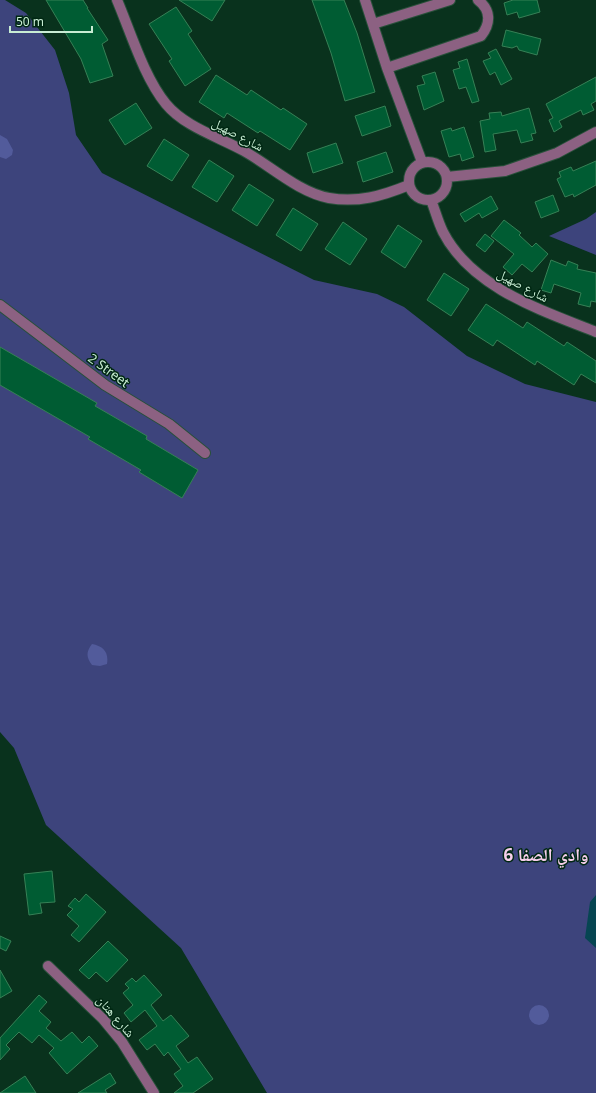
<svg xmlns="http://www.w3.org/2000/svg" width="596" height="1093" font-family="'Noto Sans','Noto Naskh Arabic',sans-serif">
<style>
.green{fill:#3d447c}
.forest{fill:#525b9b}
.water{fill:#064552}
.building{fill:#005c33;stroke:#368156}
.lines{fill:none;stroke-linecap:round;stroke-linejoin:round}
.minor-casing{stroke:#28503a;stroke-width:12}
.minor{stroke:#8c6182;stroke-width:10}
.labels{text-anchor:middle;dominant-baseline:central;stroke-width:3;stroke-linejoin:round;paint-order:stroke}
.street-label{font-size:13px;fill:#c8edd4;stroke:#002813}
.district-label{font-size:17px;font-weight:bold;fill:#f7cfec;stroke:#002813}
</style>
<rect width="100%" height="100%" fill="#09321d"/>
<path class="green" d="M 0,0 L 5,0 L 26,13 L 55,50 L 69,93 L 76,135 L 102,173 L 314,280 L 377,294 L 404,307 L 467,356 L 525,384 L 596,402 L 596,1093 L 267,1093 L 181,948 L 46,825 L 14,748 L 0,732 Z
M 596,212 L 596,255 L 549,236 L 586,219 Z"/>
<path class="forest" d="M 0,135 L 7,139 L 13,150 L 12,155 L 6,159 L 0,157 Z
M 92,644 C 103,646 109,652 107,664 L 100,666 L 92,665 C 86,657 86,652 92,644 Z
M529 1015a10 10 0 1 1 20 0a10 10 0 1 1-20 0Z"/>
<path class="water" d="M 596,895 L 596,948 L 585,938 L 590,902 Z"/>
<path class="building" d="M 46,0 L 83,0 L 88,8 L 87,8 L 108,40 L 102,44 L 113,76 L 90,83 L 81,59 Z
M 179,0 L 225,0 L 212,21 Z
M 312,0 L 344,0 L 357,33 L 375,92 L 345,101 L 331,53 Z
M 513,0 L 537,0 L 540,12 L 519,18 L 517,12 L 507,15 L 504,3 Z
M 176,7 L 192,31 L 188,34 L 211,69 L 185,86 L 169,61 L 172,59 L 149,24 Z
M 506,30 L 541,39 L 537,55 L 519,50 L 517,46 L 512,48 L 502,46 Z
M 496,49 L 512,79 L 501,85 L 495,72 L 490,75 L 483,61 L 491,58 L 488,53 Z
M 467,59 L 479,101 L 472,103 L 466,87 L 459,89 L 453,70 L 460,68 L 458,62 Z
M 435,72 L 444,101 L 424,110 L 417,86 L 425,84 L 422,76 Z
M 216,75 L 247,95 L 251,90 L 281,110 L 283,108 L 307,124 L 290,150 L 260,131 L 258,133 L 227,113 L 224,118 L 199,102 Z
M 596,77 L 596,101 L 591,104 L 594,110 L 583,115 L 581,110 L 559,121 L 562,127 L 554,132 L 549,120 L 553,118 L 546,104 Z
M 136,103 L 152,128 L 125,145 L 109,120 Z
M 385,106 L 391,126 L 362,136 L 355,116 Z
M 529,108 L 536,133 L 531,134 L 533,140 L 521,143 L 517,130 L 493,134 L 496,150 L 485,152 L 480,121 L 490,119 L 489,113 L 501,112 L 502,116 Z
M 464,127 L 474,157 L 462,161 L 460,154 L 449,157 L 441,131 L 451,128 L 452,131 Z
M 164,139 L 189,155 L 172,181 L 147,166 Z
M 336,143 L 343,163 L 313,173 L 307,153 Z
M 386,152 L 393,172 L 363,182 L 357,162 Z
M 209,160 L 234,176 L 217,202 L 192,187 Z
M 596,161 L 596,185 L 574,197 L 573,194 L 565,197 L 557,179 L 561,177 L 559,172 L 571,167 L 573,171 Z
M 249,184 L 274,200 L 257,226 L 232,210 Z
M 553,195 L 559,211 L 541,218 L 535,202 Z
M 491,196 L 498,209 L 482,218 L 479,213 L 465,222 L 460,214 Z
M 293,208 L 318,224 L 301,251 L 276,235 Z
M 504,220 L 521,233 L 519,235 L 532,247 L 536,243 L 548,254 L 532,272 L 522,264 L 512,275 L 503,267 L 514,254 L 491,236 Z
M 343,222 L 367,239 L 350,265 L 325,249 Z
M 398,225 L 422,241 L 405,268 L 381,252 Z
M 485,234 L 494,241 L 485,252 L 476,245 Z
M 551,260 L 566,266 L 568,261 L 578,265 L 577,269 L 596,273 L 596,302 L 591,301 L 590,307 L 578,304 L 581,293 L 554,284 L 551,293 L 541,290 Z
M 444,273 L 469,289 L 451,316 L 427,300 Z
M 486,304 L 523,328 L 527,322 L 564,346 L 567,342 L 596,361 L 596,383 L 581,374 L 574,385 L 537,361 L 535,365 L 497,340 L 493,346 L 468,330 Z
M 0,347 L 97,403 L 95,406 L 147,436 L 146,439 L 198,470 L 182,498 L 139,472 L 141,470 L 88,439 L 90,437 L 0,385 Z
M 52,871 L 55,902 L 40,903 L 42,913 L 29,915 L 24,874 Z
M 86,894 L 106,912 L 79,942 L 71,935 L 79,926 L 67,915 L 73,909 L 68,906 L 75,898 L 79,902 Z
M 0,936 L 11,941 L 6,951 L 0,948 Z
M 108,941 L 128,960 L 107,982 L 96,972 L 89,979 L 79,970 Z
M 0,970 L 12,991 L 0,998 Z
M 144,975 L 162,995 L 151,1005 L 163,1021 L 171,1015 L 189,1036 L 176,1046 L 188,1063 L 197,1057 L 213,1079 L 193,1093 L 174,1093 L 183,1086 L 174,1074 L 181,1069 L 168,1052 L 164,1056 L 155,1044 L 147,1050 L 139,1040 L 157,1026 L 145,1010 L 131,1022 L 124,1013 L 133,1005 L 123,993 L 129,988 L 125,984 L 132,978 L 136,982 Z
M 39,995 L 47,1002 L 39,1011 L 51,1022 L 46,1028 L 61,1041 L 72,1032 L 82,1043 L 89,1036 L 98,1046 L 67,1074 L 49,1053 L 54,1048 L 39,1035 L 32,1043 L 19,1032 L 6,1045 L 10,1049 L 0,1060 L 0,1038 Z
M 110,1073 L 116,1083 L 105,1090 L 107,1093 L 78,1093 Z
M 25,1076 L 36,1093 L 0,1093 Z"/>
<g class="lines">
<g class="minor-casing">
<path id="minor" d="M 117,0 C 131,33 144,77 166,104 C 185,127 219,137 244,151 C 271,166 298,192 329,198 C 358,203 382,196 409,185
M 365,0 L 387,68 L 422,162
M 373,24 L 450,0
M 387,68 L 481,36 C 491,23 491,10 478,0
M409 181a19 19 0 1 1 38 0a19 19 0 1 1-38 0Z
M 447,177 L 505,171 L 557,153 L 596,132
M 431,200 C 435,210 438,222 443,232 C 472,288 541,310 596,332
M 0,305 L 105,385 L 169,424 L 205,453
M 48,966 L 103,1019 L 122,1042 L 154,1093"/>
</g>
<use href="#minor" class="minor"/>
</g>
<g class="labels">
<g class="street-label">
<text transform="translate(238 134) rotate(28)">شارع صهيل</text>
<text transform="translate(523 285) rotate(28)">شارع صهيل</text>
<text transform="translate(109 370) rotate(36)">2 Street</text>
<text transform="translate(116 1016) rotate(49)">شارع هتان</text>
</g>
<g class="district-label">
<text x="546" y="854">وادي الصفا 6</text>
</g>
</g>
<path d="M10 26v6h82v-6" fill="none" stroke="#c8edd4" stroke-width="2"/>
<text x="16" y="26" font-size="12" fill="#c8edd4" stroke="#002813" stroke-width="3" paint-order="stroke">50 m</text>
</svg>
